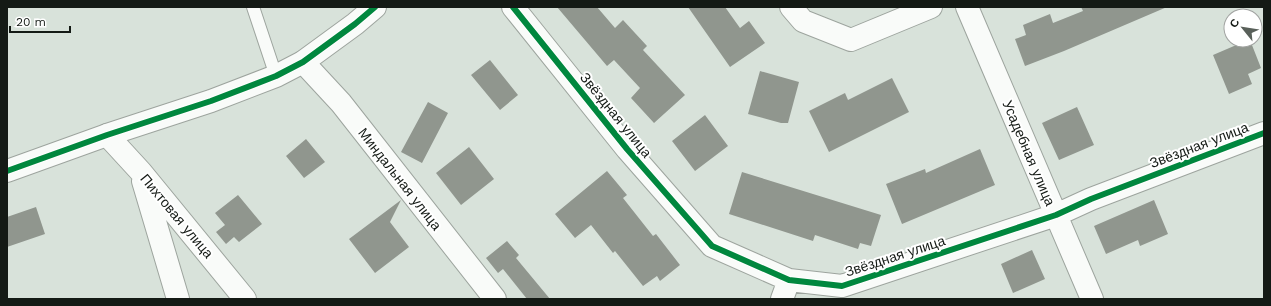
<svg xmlns="http://www.w3.org/2000/svg" width="1271" height="306" font-family="'Work Sans',sans-serif">
<style>
.building{fill:#90968e}
.lines{fill:none;stroke-linecap:round;stroke-linejoin:round}
.lane-casing{stroke:#9da49e;stroke-width:14}
.street-casing{stroke:#9da49e;stroke-width:24}
.secondary-casing{stroke:#9da49e;stroke-width:24}
.lane{stroke:#f9fbf9;stroke-width:12}
.street{stroke:#f9fbf9;stroke-width:22}
.secondary{stroke:#f9fbf9;stroke-width:22}
.cycleway-casing{stroke:#fff;stroke-width:8}
.cycleway{stroke:#00873e;stroke-width:6}
.labels{text-anchor:middle;dominant-baseline:central;stroke-width:4;stroke-linejoin:round;paint-order:stroke}
.street-label{font-size:14px;fill:#141a15;stroke:#fff}
</style>
<rect width="100%" height="100%" fill="#d8e2da"/>
<path class="building" d="M 557,7 L 597,7 L 615,28 L 623,20 L 647,46 L 643,50 L 685,95 L 654,123 L 631,98 L 640,88 L 614,60 L 607,66 Z
M 688,7 L 725,7 L 740,28 L 749,21 L 765,43 L 730,67 Z
M 1081,7 L 1167,7 L 1064,51 L 1025,66 L 1015,39 L 1026,35 L 1023,25 L 1050,14 L 1053,23 L 1083,11 Z
M 1248,40 L 1250,40 L 1261,68 L 1248,74 L 1252,84 L 1229,94 L 1213,55 Z
M 490,60 L 518,95 L 500,110 L 471,75 Z
M 760,71 L 799,82 L 788,123 L 781,123 L 748,114 Z
M 892,78 L 909,112 L 829,152 L 809,111 L 845,93 L 848,100 Z
M 428,102 L 448,113 L 422,163 L 401,152 Z
M 1077,107 L 1094,145 L 1059,160 L 1042,123 Z
M 705,115 L 728,146 L 695,171 L 672,141 Z
M 306,139 L 325,162 L 304,178 L 286,156 Z
M 469,147 L 494,179 L 461,205 L 436,173 Z
M 980,149 L 995,185 L 902,224 L 886,184 L 925,169 L 926,173 Z
M 607,171 L 627,195 L 623,198 L 653,236 L 656,234 L 680,265 L 660,281 L 657,276 L 643,286 L 615,251 L 613,253 L 591,225 L 575,238 L 555,214 Z
M 742,172 L 881,215 L 871,246 L 860,243 L 858,249 L 815,235 L 813,241 L 729,214 Z
M 238,195 L 262,224 L 239,242 L 234,237 L 226,244 L 216,232 L 225,225 L 215,213 Z
M 401,200 L 390,222 L 409,247 L 375,273 L 349,239 Z
M 1154,200 L 1168,234 L 1140,246 L 1138,240 L 1106,254 L 1094,226 Z
M 36,207 L 45,234 L 7,247 L 7,217 Z
M 507,241 L 519,255 L 516,258 L 550,299 L 527,299 L 503,269 L 498,273 L 486,258 Z
M 1032,250 L 1045,279 L 1013,293 L 1001,264 Z"/>
<g class="lines">
<g class="lane-casing">
<path id="lane" d="M 253,7 L 276,76"/>
</g>
<g class="street-casing">
<path id="street" d="M 513,7 L 627,149 L 712,246 L 789,280 L 842,286 L 1056,215 L 1091,199 L 1264,133
M 791,7 L 803,21 L 851,40 L 931,7
M 967,7 L 1092,299
M 303,62 L 341,103 L 495,299
M 107,135 L 141,172 L 245,299
M 143,181 L 178,299
M 782,299 L 789,280"/>
</g>
<g class="secondary-casing">
<path id="secondary" d="M 7,171 L 107,135 L 211,101 L 276,76 L 303,62 L 355,24 L 375,7"/>
</g>
<use href="#lane" class="lane"/>
<use href="#street" class="street"/>
<use href="#secondary" class="secondary"/>
<g class="cycleway-casing">
<path id="cycleway" d="M 513,7 L 627,149 L 712,246 L 789,280 L 842,286 L 1056,215 L 1091,199 L 1264,133
M 7,171 L 107,135 L 211,101 L 276,76 L 303,62 L 355,24 L 375,7"/>
</g>
<use href="#cycleway" class="cycleway"/>
</g>
<g class="labels">
<g class="street-label">
<text transform="translate(616 115) rotate(51)">Звёздная улица</text>
<text transform="translate(1199 145) rotate(-21)">Звёздная улица</text>
<text transform="translate(1029 153) rotate(67)">Усадебная улица</text>
<text transform="translate(400 179) rotate(52)">Миндальная улица</text>
<text transform="translate(177 216) rotate(50)">Пихтовая улица</text>
<text transform="translate(895 256) rotate(-18)">Звёздная улица</text>
</g>
</g>
<rect width="1271" height="306" fill="none" stroke="#141a15" stroke-width="16"/>
<g transform="translate(1243 28) rotate(300)"><circle r="19" fill="#ffffff" stroke="#a1a3a1"/>
<path d="M0-3L7 15L0 10L-7 15Z" fill="#59605a"/>
<text y="-6" font-size="11" font-weight="bold" text-anchor="middle" fill="#141a15">С</text>
</g>
<path d="M10 26v6h60v-6" fill="none" stroke="#141a15" stroke-width="2"/>
<text x="16" y="26" font-size="12" fill="#141a15" stroke="#ffffff" stroke-width="3" paint-order="stroke">20 m</text>
</svg>
